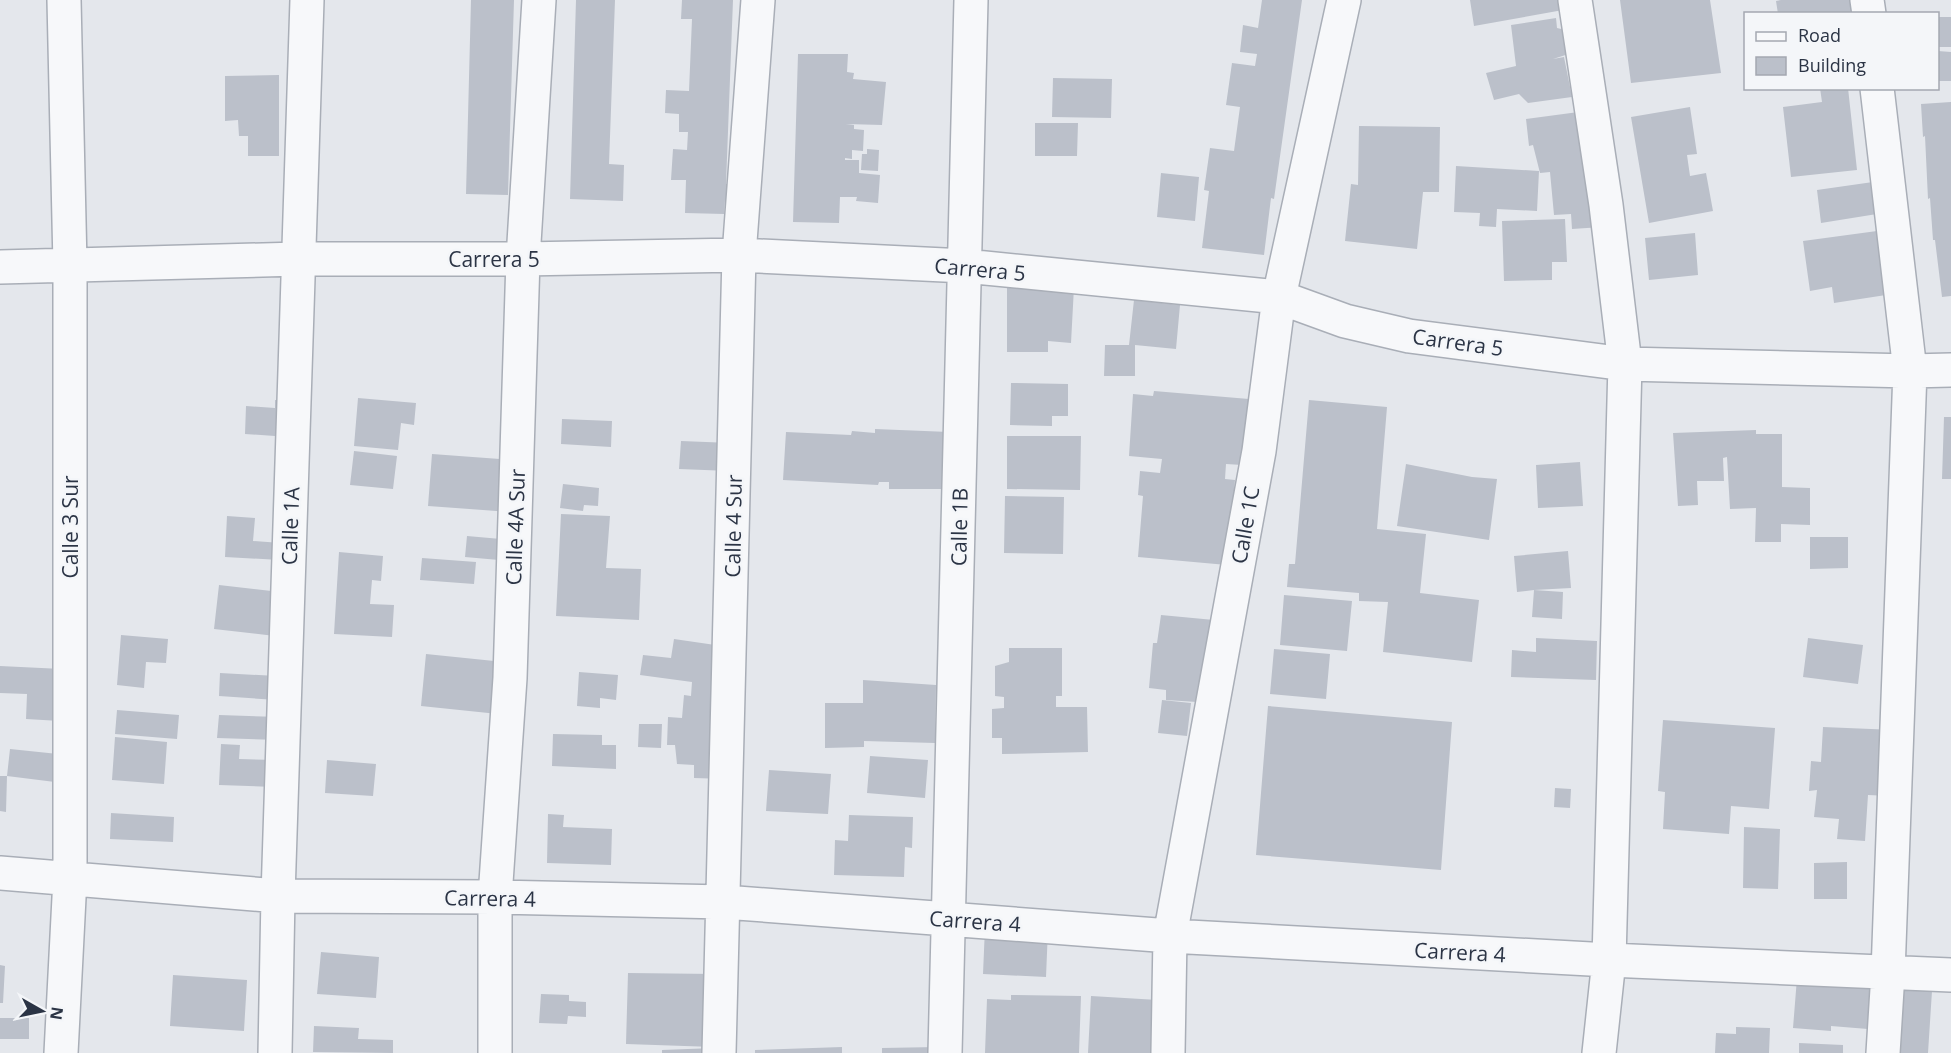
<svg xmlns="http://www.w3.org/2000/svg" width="1951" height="1053" font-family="'Open Sans',sans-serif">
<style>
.building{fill:#bbc0ca}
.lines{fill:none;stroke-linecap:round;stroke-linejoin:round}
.minor-casing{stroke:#a9aeb7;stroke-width:36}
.minor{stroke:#f7f8fa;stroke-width:33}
.labels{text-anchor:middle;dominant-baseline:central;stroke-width:5;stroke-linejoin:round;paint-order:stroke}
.street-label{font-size:21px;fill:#2b3445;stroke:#f4f6f9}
</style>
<rect width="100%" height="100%" fill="#e4e7ec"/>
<path class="building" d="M 471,0 L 514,0 L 508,195 L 466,194 Z
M 576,0 L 615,0 L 609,164 L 624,165 L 623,201 L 570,199 Z
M 682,0 L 733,0 L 726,184 L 734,184 L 733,201 L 725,200 L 724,214 L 685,213 L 686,180 L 671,180 L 673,149 L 687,150 L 688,132 L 679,132 L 679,114 L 665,113 L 666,90 L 689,91 L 692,19 L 681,19 Z
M 1262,0 L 1302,0 L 1274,199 L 1271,198 L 1264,255 L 1202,248 L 1209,191 L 1204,190 L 1210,148 L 1234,151 L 1240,107 L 1226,105 L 1232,63 L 1255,66 L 1257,54 L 1240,52 L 1243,25 L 1258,28 Z
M 1470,0 L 1561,0 L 1563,10 L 1474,26 Z
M 1620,0 L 1710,0 L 1721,73 L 1631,83 Z
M 1781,0 L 1852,0 L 1854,14 L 1778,14 L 1776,1 Z
M 1938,17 L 1951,17 L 1951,47 L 1938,47 Z
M 1556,18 L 1557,28 L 1574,32 L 1578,51 L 1553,59 L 1564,57 L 1572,97 L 1528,103 L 1519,94 L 1494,100 L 1486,73 L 1516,66 L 1511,25 Z
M 1938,51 L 1951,52 L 1951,81 L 1938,81 Z
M 798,54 L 848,54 L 847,72 L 854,73 L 853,79 L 886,82 L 882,125 L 846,124 L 854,125 L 854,129 L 864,130 L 863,151 L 852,150 L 852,159 L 845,158 L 845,160 L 859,160 L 859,173 L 880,175 L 878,203 L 856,201 L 857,197 L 840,197 L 839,223 L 793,222 Z
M 279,75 L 279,156 L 248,156 L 248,136 L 239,136 L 238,120 L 225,121 L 225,76 Z
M 1053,78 L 1112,79 L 1111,118 L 1052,117 Z
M 1820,88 L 1848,88 L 1857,170 L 1791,177 L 1783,107 L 1822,102 Z
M 1951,102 L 1951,296 L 1942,297 L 1935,240 L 1933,240 L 1930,198 L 1928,199 L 1925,136 L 1923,137 L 1921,104 Z
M 1690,107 L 1697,154 L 1687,155 L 1690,176 L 1706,173 L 1713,211 L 1649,223 L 1631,117 Z
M 1586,111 L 1602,227 L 1572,229 L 1571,214 L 1554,215 L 1550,172 L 1540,173 L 1533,145 L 1529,146 L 1526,119 Z
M 1035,123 L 1078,123 L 1077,156 L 1035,156 Z
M 1359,126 L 1440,127 L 1439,192 L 1423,192 L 1417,249 L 1345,241 L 1351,184 L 1358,185 Z
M 867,149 L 879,150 L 878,171 L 861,170 L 862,154 L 867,154 Z
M 1456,166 L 1539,171 L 1537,211 L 1497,209 L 1496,227 L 1479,226 L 1480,213 L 1454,212 Z
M 1161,173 L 1199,177 L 1195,221 L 1157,217 Z
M 1873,182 L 1877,214 L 1821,223 L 1817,190 Z
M 1565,219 L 1567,262 L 1552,262 L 1552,280 L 1504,281 L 1502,221 Z
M 1877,231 L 1886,295 L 1834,303 L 1832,287 L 1810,291 L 1803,241 Z
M 1695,233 L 1698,275 L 1649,280 L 1645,238 Z
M 1007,283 L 1074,287 L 1071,343 L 1048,341 L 1048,352 L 1007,352 Z
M 1134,300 L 1180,305 L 1176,349 L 1135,345 L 1135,376 L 1104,376 L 1105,345 L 1129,345 Z
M 1011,383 L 1068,384 L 1068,416 L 1052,416 L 1052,426 L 1010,425 Z
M 1154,391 L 1249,399 L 1242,465 L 1226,464 L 1225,479 L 1235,480 L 1227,565 L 1138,557 L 1143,496 L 1138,495 L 1140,471 L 1160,473 L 1162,459 L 1129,456 L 1133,394 L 1153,396 Z
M 358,398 L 416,403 L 414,425 L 401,423 L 398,450 L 354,446 Z
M 275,400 L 290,401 L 289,437 L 245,434 L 246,406 L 275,408 Z
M 1309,400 L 1387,407 L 1377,529 L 1426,534 L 1420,593 L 1479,600 L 1472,662 L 1383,652 L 1388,602 L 1359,601 L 1359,593 L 1287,587 L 1289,564 L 1295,564 Z
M 1944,417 L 1951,417 L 1951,479 L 1942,479 Z
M 562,419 L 612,421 L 611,447 L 561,444 Z
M 875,429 L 949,432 L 952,489 L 889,489 L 889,482 L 879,482 L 878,485 L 783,480 L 786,432 L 851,435 L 852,431 L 875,433 Z
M 1756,430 L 1756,434 L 1782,434 L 1782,487 L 1810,488 L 1810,525 L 1781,524 L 1781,542 L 1755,542 L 1756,508 L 1730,509 L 1727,457 L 1723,458 L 1724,481 L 1697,481 L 1698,505 L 1678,506 L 1673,433 Z
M 1007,436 L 1081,436 L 1080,490 L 1007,489 Z
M 681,441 L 731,443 L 730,471 L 679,469 Z
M 354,451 L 397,456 L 393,489 L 350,485 Z
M 432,454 L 515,460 L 511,512 L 428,506 Z
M 1580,462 L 1583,506 L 1538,508 L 1536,465 Z
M 1406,464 L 1472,477 L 1497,479 L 1489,540 L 1397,526 Z
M 563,484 L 599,488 L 598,506 L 584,505 L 583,511 L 560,508 Z
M 1005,496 L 1064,497 L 1063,554 L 1004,553 Z
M 561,514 L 610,516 L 606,568 L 641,569 L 639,620 L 556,616 Z
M 227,516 L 255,518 L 253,541 L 281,543 L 280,560 L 225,557 Z
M 467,536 L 501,539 L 499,560 L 465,557 Z
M 1810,537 L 1848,537 L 1848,568 L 1810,569 Z
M 1568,551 L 1571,588 L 1534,590 L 1563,592 L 1562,619 L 1532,617 L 1534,590 L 1517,592 L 1514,556 Z
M 339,552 L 383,556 L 381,581 L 372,580 L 370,604 L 394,605 L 392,637 L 334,634 Z
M 422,558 L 476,562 L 474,584 L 420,580 Z
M 219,585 L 280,592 L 275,636 L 214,629 Z
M 1284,595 L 1352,601 L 1347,651 L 1280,645 Z
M 1161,615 L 1214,620 L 1206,686 L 1198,685 L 1197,702 L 1166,700 L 1166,690 L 1149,688 L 1153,643 L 1157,643 Z
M 121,635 L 168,639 L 166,663 L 146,662 L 144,688 L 117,685 Z
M 1536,638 L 1597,641 L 1596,680 L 1511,677 L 1512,650 L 1536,652 Z
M 1808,638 L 1863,645 L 1858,684 L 1803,677 Z
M 674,639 L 729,647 L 726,779 L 694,778 L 694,765 L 677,764 L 675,745 L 667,745 L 668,717 L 682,718 L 684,695 L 691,696 L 692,682 L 640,675 L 643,655 L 671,658 Z
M 1009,648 L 1062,648 L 1062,696 L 1056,696 L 1056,707 L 1087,707 L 1088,752 L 1002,754 L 1002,738 L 992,738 L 992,709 L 1004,708 L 1004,697 L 995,696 L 995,666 L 1009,662 Z
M 1274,649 L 1330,654 L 1326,699 L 1270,694 Z
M 426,654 L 504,662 L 498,714 L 421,706 Z
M 0,666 L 62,669 L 60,721 L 26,719 L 27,694 L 0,693 Z
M 579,672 L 618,675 L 616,700 L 600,698 L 600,708 L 577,706 Z
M 220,673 L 277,676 L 276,700 L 219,696 Z
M 863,680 L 936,685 L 935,743 L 864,741 L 864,747 L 825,748 L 825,703 L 863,703 Z
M 1162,700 L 1191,703 L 1187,736 L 1158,733 Z
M 1268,706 L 1452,722 L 1441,870 L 1256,855 Z
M 117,710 L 179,715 L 177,739 L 115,734 Z
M 219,715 L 281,717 L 281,740 L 217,738 Z
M 1663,720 L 1775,728 L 1769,809 L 1731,806 L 1729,834 L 1663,829 L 1665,792 L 1658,791 Z
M 639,724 L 662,724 L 661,748 L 638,747 Z
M 1823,727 L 1895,730 L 1890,796 L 1868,795 L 1865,841 L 1837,839 L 1839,819 L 1814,817 L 1817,790 L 1809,791 L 1811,761 L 1821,762 Z
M 553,734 L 602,735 L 602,745 L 616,745 L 616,769 L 552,766 Z
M 115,737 L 167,742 L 164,784 L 112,780 Z
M 221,744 L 240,745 L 239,759 L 277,760 L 275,787 L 219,785 Z
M 10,749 L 58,754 L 55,782 L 7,776 L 6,812 L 0,811 L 0,776 L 7,776 Z
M 870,756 L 928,760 L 925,798 L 867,793 Z
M 327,760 L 376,764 L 373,796 L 325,793 Z
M 769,770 L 831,774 L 828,814 L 766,811 Z
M 1555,788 L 1571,789 L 1570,808 L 1554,807 Z
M 111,813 L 174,817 L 173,842 L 110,839 Z
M 548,814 L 564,815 L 563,827 L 612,829 L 611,865 L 547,863 Z
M 849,815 L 913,817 L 912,848 L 905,847 L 904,877 L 834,875 L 835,840 L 848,841 Z
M 1744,827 L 1780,829 L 1778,889 L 1743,888 Z
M 1847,862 L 1847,899 L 1814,899 L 1814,863 Z
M 985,927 L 1048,929 L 1046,977 L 983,974 Z
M 321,952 L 379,957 L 376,998 L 317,994 Z
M 0,965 L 5,966 L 3,1003 L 0,1003 Z
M 628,973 L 716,974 L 714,1047 L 626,1044 Z
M 173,975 L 247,980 L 244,1031 L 170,1026 Z
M 1797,978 L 1884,983 L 1880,1030 L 1831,1026 L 1831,1031 L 1793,1028 Z
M 1903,989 L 1932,991 L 1928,1053 L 1898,1053 Z
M 541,994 L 569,995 L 569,1001 L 586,1002 L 586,1017 L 568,1016 L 567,1024 L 539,1023 Z
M 1011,995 L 1081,996 L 1079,1053 L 985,1053 L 987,999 L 1011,1000 Z
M 1091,996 L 1158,1000 L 1156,1053 L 1088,1053 Z
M 0,1018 L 29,1018 L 29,1039 L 0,1039 Z
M 314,1026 L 359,1028 L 358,1039 L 393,1040 L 393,1053 L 313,1052 Z
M 1736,1027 L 1770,1028 L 1769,1053 L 1715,1053 L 1716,1033 L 1736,1034 Z
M 1799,1043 L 1843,1045 L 1843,1053 L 1799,1053 Z
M 842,1047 L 842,1053 L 755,1053 L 755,1050 Z
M 937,1047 L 937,1053 L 882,1053 L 882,1048 Z
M 714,1048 L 714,1053 L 662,1053 L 662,1050 Z"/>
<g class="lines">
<g class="minor-casing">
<path id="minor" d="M 1575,0 L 1606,205 L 1625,364 L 1609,960 L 1599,1053
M 1867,0 L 1869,14
M 1877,88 L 1910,371 L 1888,973 L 1883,1053
M 0,267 L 298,259 L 523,259 L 739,255 L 965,266 L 1279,297 L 1345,321 L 1409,336 L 1625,364 L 1910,371 L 1951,370
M 0,873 L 278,896 L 495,897 L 724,902 L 1170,936 L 1609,960 L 1951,975
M 61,1053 L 70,878 L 70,265 L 64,0
M 275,1053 L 278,896 L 307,0
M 495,1053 L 495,897 L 510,678 L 523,259 L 539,0
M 719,1053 L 739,255 L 758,0
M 945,1053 L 971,0
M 1168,1053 L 1170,936 L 1259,451 L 1279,297 L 1344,0"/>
</g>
<use href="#minor" class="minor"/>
</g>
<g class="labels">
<g class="street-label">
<text x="494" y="259">Carrera 5</text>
<text transform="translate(980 269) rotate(5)">Carrera 5</text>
<text transform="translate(1458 342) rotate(8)">Carrera 5</text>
<text transform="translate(1245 525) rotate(-80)">Calle 1C</text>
<text transform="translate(290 526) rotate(-88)">Calle 1A</text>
<text transform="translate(733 526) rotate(-89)">Calle 4 Sur</text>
<text transform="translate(70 527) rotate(-90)">Calle 3 Sur</text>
<text transform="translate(515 527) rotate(-88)">Calle 4A Sur</text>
<text transform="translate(959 527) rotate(-89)">Calle 1B</text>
<text transform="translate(490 898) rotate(1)">Carrera 4</text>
<text transform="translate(975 921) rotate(4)">Carrera 4</text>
<text transform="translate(1460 952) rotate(3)">Carrera 4</text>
</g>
</g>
<rect x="1744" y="12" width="195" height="78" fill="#f4f6f9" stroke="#a4a8b1" stroke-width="1.5"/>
<rect x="1756" y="32" width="30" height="9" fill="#f7f8fa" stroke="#a4a8b1" stroke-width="1.5"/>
<text x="1798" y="42" font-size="18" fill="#2b3445">Road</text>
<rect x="1756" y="57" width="30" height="18" fill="#bbc0ca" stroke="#a4a8b1" stroke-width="1.5"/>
<text x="1798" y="72" font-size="18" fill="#2b3445">Building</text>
<g transform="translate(42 1011) rotate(99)" stroke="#f4f6f9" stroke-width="4.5" paint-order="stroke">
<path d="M0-4.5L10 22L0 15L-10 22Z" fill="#2b3445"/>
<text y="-9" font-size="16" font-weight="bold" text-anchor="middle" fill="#2b3445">N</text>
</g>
</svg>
